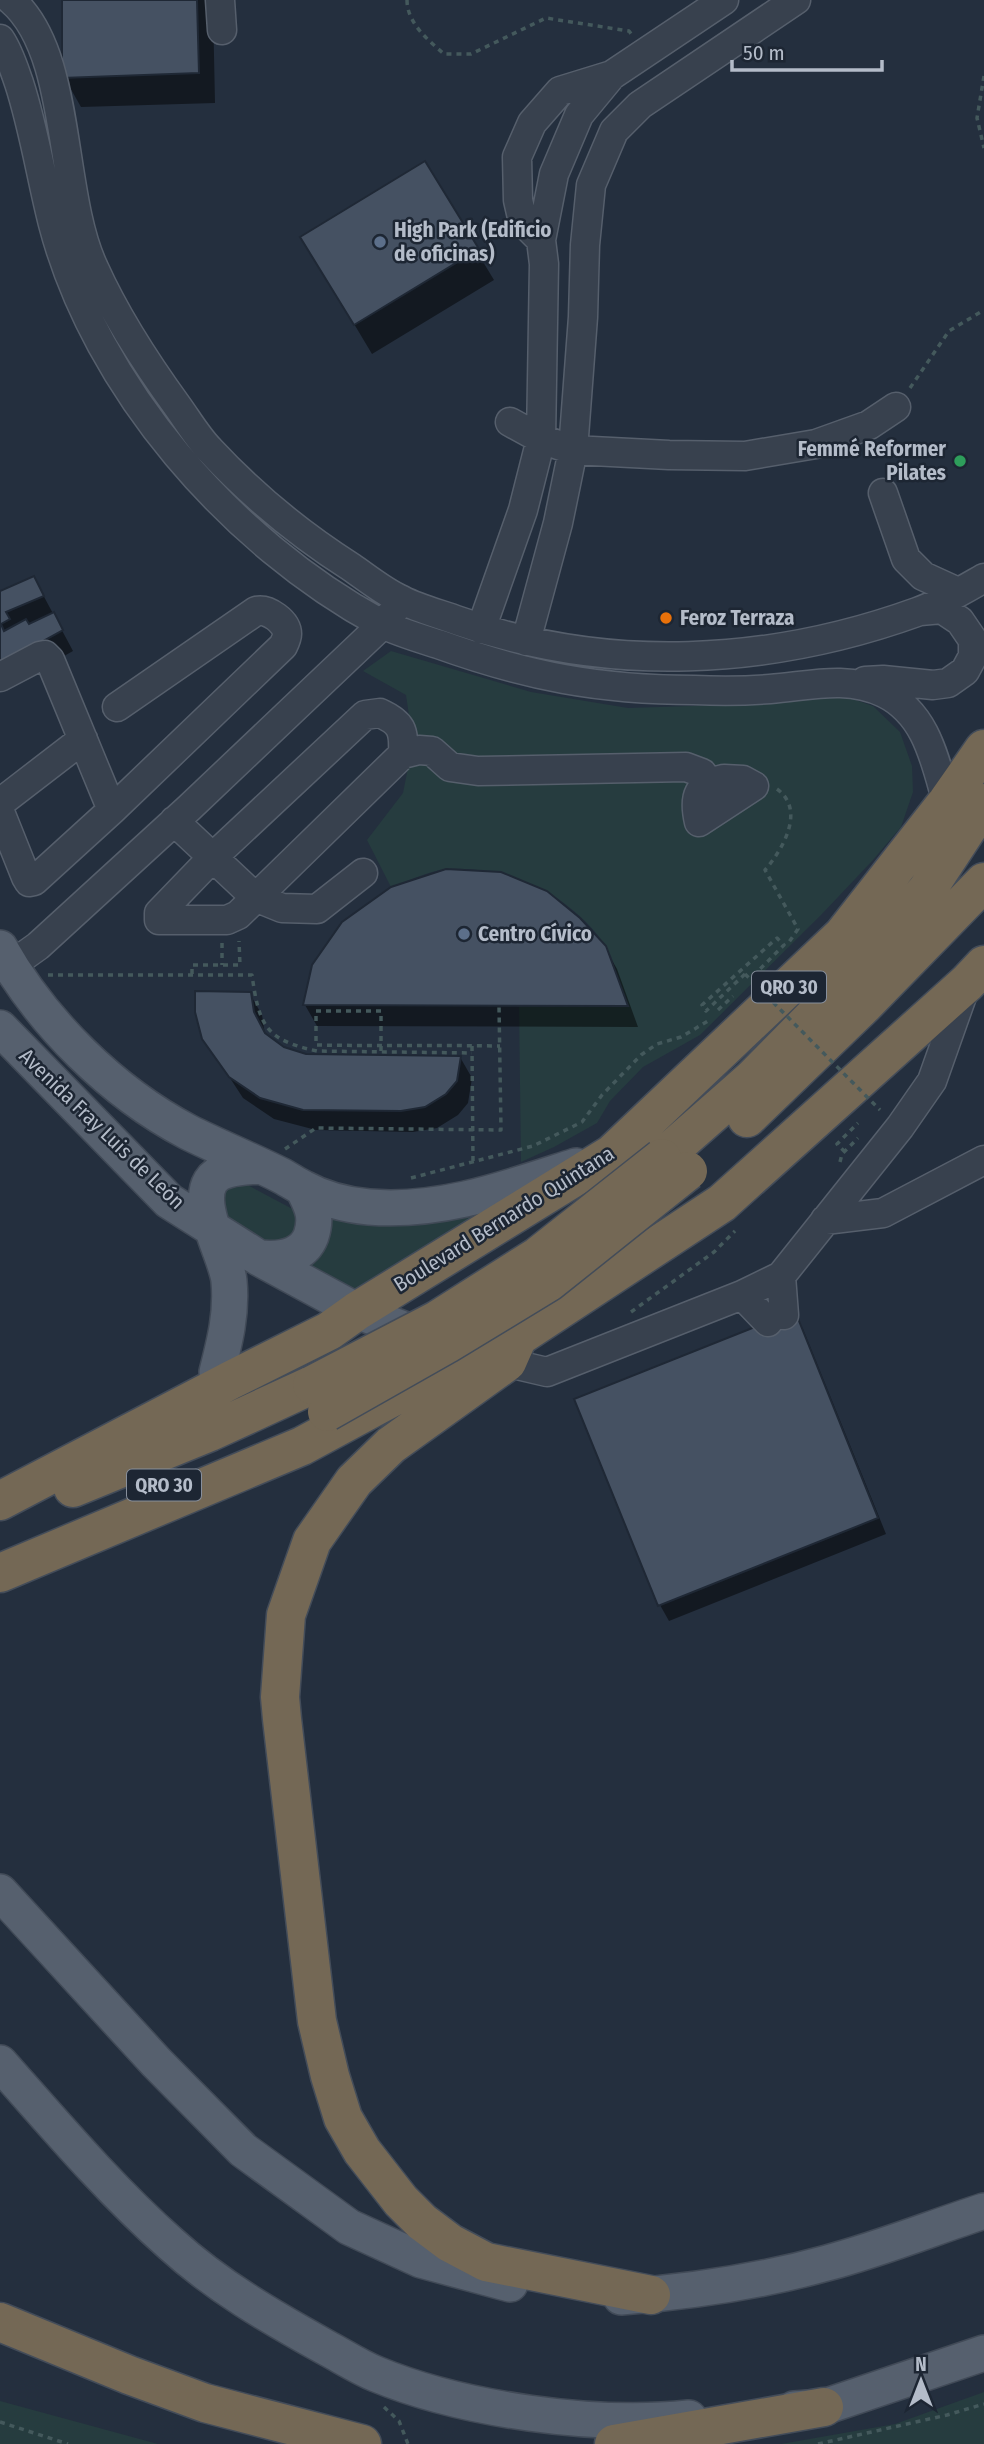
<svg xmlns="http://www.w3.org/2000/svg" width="984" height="2444" font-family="'Fira Sans Condensed',sans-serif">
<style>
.green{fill:#263c3f}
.shadow{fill:#0007}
.building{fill:#455162;stroke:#1f2835;stroke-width:2}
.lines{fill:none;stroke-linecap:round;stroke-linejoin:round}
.minor-casing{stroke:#565f6c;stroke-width:31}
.major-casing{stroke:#414a57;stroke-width:38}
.highway-casing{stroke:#434c59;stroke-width:41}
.path{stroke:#44595c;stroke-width:3.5;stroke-dasharray:5 5;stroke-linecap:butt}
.minor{stroke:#38414e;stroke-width:28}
.major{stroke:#56606e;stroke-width:35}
.highway{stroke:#746855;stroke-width:38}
.highway-bridge-casing{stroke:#434c59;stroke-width:41;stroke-linecap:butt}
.path-bridge{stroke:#44595c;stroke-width:3.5;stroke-dasharray:5 5;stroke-linecap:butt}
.highway-bridge{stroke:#746855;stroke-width:38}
.service-dot{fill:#5c6f8a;stroke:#1d2633;stroke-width:2.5}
.leisure-dot{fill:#2e9e5b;stroke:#1d2633;stroke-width:2.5}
.food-dot{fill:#e8710a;stroke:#1d2633;stroke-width:2.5}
.labels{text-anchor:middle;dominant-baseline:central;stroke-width:5;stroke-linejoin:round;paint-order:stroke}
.shield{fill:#1d2633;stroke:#878f9c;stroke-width:2}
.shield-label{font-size:19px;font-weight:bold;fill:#b4bcc9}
.poi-label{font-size:21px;font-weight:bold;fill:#b4bcc9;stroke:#1d2633;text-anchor:start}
.street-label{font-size:21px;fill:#b4bcc9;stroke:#1d2633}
</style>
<rect width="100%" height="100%" fill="#242f3e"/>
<path class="green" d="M 391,651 L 531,692 L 628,708 L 722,705 L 835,693 L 873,706 L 900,732 L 912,766 L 913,792 L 901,827 L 873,860 L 821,915 L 700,1035 L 643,1067 L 610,1101 L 597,1123 L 554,1147 L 521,1162 L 519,1006 L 628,1005 C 621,988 615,960 605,945 C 571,895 508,865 447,869 C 429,871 408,881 391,887 L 367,840 L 403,793 L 413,743 L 406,695 L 363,671 Z
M 240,1181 L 300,1213 L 379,1226 L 450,1220 L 519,1203 L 346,1294 L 215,1226 L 214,1187 Z
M 984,2392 L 984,2444 L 781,2444 L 895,2424 Z
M 0,2401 L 158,2444 L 0,2444 Z"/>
<path class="shadow" d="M 64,0 L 208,0 L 213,7 L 215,103 L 81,107 L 64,77 Z
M 424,164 L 494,280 L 372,354 L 320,267 Z
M 34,578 L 73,651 L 0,692 L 0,593 Z
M 604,947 L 617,969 L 638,1027 L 317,1026 L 305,1005 Z
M 250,994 L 262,1015 L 265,1035 L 283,1049 L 306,1056 L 460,1057 L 472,1078 L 468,1103 L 458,1115 L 437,1128 L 413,1132 L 316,1130 L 274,1119 L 243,1098 L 204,1038 Z
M 794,1313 L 803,1329 L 886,1534 L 669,1621 L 660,1605 L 577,1400 Z"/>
<path class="building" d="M 62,0 L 197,0 L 199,73 L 62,78 Z
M 425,161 L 479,249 L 354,325 L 300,237 Z
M 34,576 L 44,596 L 6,612 L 10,619 L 1,624 L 4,631 L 26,619 L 29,624 L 54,612 L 63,630 L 0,665 L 0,591 Z
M 446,869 L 501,872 L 547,891 L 580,918 L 606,946 L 628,1006 L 303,1005 L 312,965 L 342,922 L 391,887 Z
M 195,991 L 251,992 L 254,1012 L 265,1033 L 284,1047 L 306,1054 L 461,1056 L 457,1081 L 446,1094 L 425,1107 L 401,1111 L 303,1110 L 260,1098 L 229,1077 L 202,1039 L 195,1012 Z
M 795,1311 L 878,1518 L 658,1606 L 574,1399 Z"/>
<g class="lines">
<g class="minor-casing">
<path id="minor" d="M 11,0 C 73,53 58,193 94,268 C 116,317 146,363 178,407 C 188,421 198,438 210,450 C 252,495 299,534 351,567 C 367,578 384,592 402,600 C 419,609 440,614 459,621 C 608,674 770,665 917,612 C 940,604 963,590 984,578
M 220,0 L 222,30
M 0,39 C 9,52 14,69 19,83 C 34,129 41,177 53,224 C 96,388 232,543 380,623 C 398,632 419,638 438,644 C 527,676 599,690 694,690 C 719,691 745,691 770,689 C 810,686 846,675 884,693 C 927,714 935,761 947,802
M 541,240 L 523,222 L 518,200 L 517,157 L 532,123 L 560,91 L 612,75
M 510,422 L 541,439 L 573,450 L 669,455 L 745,456 L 816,444 L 869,425 L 896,407
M 883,493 L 906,559 L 923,576 L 958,592
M 481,629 L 523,510 L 541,439 L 544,264 L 541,240 L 554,174 L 579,115 L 612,75 L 724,0
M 526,641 L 558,523 L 573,450 L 583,317 L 585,245 L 591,185 L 614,131 L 640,105 L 796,0
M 0,677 L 40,656 L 45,655 L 50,660 L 112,810
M 865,681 L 883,680 L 933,685 L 948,683 L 965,671 L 973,656 L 973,640 L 960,621 L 942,609 L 920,611
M 380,713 C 402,723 404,730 403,754 L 238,915 L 227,920 L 159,920 L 159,913 L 213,857 L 365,715 Z
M 403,754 L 419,750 L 432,751 L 450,767 L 478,771 L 686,767 L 702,773 L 709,782
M 724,779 L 743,780 L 754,786 L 699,822 C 693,796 697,785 724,779 Z
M 0,803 L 83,739
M 0,812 L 26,877 L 29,882 L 34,881 L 112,810 L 283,646 C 285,642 287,638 287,634 C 287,622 268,608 256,611 L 117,707
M 174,821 L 255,897 L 282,908 L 317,909 L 363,873
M 10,966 L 38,946 L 189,808 L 383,624 L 393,612
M 825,1220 L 883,1213 L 984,1160
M 781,1276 L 784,1315
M 742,1295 L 768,1322
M 491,1359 L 547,1372 L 742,1295 L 781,1276 L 900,1127 L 932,1081 L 966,985"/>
</g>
<g class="major-casing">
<path id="major" d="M 0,948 C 42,1023 112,1092 188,1132 C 218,1147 250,1160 280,1175 C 288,1179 295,1184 303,1188 C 323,1199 346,1205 369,1207 C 441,1213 508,1188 576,1166
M 0,1028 L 169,1201 L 259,1258 L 357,1311 L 434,1341
M 259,1258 C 280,1260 303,1257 311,1236 C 314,1227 315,1218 312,1209 C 310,1202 306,1195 303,1188
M 217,1372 C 225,1341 232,1313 229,1281 C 227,1254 180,1182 228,1170 C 238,1167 249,1167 260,1166
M 0,1892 L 156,2062 L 243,2150 L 349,2227 L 421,2260 L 510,2284
M 0,2063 C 55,2125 109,2189 171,2244 C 217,2286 271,2317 325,2347 C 342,2356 359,2367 376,2374 C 463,2410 596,2428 689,2418
M 621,2297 C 688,2292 762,2281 827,2263 C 880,2249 932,2228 984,2211
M 794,2409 L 824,2407 L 984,2353"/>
</g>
<g class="highway-casing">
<path id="highway" d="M 747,1118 L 865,1004 L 984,882
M 662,1158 L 752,1079 L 820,1010 L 873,952 L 927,890 L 984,803
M 518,1337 L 507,1362 L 391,1445 L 354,1481 L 312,1541 L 286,1615 L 280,1697 L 282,1719 L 317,2021 L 330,2076 L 343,2118 L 362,2151 L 401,2201 L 422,2222 L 450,2243 L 486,2262 L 651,2295
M 73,1488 L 210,1432 L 312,1385
M 0,1501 L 231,1380 L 329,1331 L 357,1311 L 612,1154 L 843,935 L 947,802 L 984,749
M 0,1573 L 302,1446 L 471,1355 L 518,1337 L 722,1203 L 967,983 L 984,965
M 0,2322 L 129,2375 L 205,2403 L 362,2444
M 614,2444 L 824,2407"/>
</g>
<path class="path" d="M 407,0 C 407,23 428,40 444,54 L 471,54 L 546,18 L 629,31 L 632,35
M 984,76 L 977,118 L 984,148
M 910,388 L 949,331 L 984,310
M 777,789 C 806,810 783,849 765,870 L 798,929 L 787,945
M 222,943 L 222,965
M 192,974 L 192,965 L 240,965 L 239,941
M 745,974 L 706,1011 L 702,1005 L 777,938 L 784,945 L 753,976
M 48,975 L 252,975 C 259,1025 265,1040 317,1051 L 472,1053
M 718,1010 L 733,996
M 472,1046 L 473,1163
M 381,1051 L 381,1011 L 316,1011 L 316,1045 C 377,1046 438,1045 500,1046
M 285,1149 L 316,1128 L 501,1130 L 499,1006
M 845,1152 L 837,1144 L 858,1123
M 840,1162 L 842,1154 L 858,1138
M 411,1178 L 533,1146 L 582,1122 L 602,1095 L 641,1055 L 657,1044 L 681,1037 L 708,1021
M 631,1312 L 714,1252 L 735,1231
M 384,2407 L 399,2421 L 408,2444
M 0,2422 L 68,2444
M 818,2444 L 947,2415 L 984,2404"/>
<use href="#minor" class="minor"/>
<use href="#major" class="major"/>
<use href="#highway" class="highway"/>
<g class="highway-bridge-casing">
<path id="highway-bridge" d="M 312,1385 L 437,1320 L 538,1256 L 662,1158
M 327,1412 L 447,1344 L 549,1282 L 688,1171"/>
</g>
<path class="path-bridge" d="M 745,974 L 880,1110"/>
<use href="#highway-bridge" class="highway-bridge"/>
</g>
<g class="service-dot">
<circle cx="380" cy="242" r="7"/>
<circle cx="464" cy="934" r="7"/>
</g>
<circle class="leisure-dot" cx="960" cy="461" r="7"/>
<circle class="food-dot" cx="666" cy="618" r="7"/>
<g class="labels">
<g class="shield">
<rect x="752" y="971.5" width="74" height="31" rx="5"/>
<rect x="127" y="1469.5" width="74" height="31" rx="5"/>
</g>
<g class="shield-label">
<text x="789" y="987">QRO 30</text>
<text x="164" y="1485">QRO 30</text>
</g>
<g class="poi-label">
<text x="394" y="230">High Park (Edificio<tspan x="394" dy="24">de oficinas)</tspan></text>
<text x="946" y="449" text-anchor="end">Femmé Reformer<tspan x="946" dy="24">Pilates</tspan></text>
<text x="680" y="618">Feroz Terraza</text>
<text x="478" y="934">Centro Cívico</text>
</g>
<g class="street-label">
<text transform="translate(102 1129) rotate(44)">Avenida Fray Luis de León</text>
<text transform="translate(504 1219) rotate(-32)">Boulevard Bernardo Quintana</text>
</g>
</g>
<g transform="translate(921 2381)" stroke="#1d2633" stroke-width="5" paint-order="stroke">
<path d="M0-5L12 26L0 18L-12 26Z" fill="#b4bcc9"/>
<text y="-10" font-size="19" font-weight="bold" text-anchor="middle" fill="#b4bcc9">N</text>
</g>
<path d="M732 60v10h150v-10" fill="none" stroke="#b4bcc9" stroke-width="3.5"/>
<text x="743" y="60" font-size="21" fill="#b4bcc9" stroke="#1d2633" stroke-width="5" paint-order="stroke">50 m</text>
</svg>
